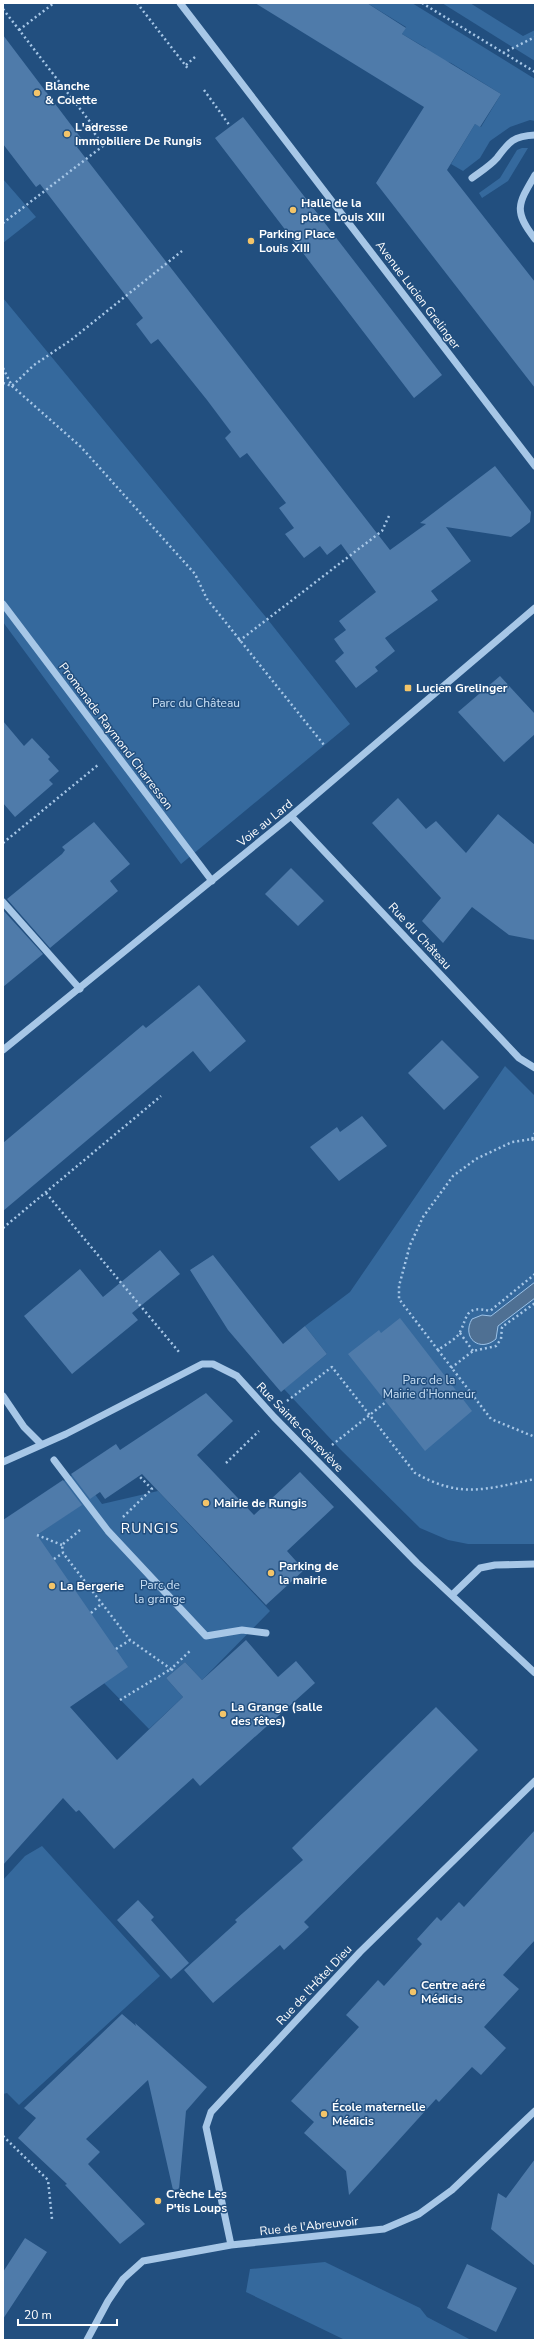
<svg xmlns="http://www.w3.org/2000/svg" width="538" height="2343" font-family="'Nunito Sans',sans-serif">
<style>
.green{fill:#35699d}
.water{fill:#4f7093;stroke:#9bc2e8}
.building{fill:#4f7baa}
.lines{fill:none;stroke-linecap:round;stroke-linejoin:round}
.path{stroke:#a7c7e7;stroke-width:2.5;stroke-dasharray:2 3;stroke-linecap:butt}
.minor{stroke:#a7c7e7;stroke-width:7}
.poi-dot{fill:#f3c469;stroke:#224f7f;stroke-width:1.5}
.labels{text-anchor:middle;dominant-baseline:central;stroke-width:3;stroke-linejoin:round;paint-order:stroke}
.poi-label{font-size:12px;font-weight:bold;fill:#fff;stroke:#224f7f;text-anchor:start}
.street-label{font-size:12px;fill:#fff;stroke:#224f7f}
.park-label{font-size:12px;fill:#cae0f5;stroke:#224f7f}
.quarter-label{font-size:14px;letter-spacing:1px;fill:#fff;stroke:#224f7f}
</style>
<rect width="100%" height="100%" fill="#224f7f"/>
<path class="green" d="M 352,3 L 412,3 L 535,79 L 535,121 L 530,120 L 510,127 L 490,141 L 480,158 L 463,171 L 451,164 L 475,124 L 481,127 L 501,94 L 451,63 L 424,54 L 426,48 L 402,34 L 406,27 L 367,3 Z
M 442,3 L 470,3 L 523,36 L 535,30 L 535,61 Z
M 522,148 L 528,148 L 508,181 L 482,198 L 479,193 L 500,178 L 517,150 Z
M 3,179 L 36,217 L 3,243 Z
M 3,298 L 265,616 L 350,724 L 181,864 L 3,622 Z
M 505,1066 L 535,1096 L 535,1544 L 468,1544 L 448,1540 L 420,1528 L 340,1449 L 284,1389 L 327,1354 L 305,1326 L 350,1292 Z
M 78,1471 L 102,1504 L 158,1491 L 270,1611 L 202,1680 L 185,1662 L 166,1678 L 183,1697 L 149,1729 L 104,1683 L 37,1535 L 72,1511 L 55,1487 Z
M 42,1846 L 160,1976 L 19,2105 L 7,2093 L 3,2094 L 3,1880 L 25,1856 Z
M 325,2262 L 420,2308 L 427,2317 L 471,2340 L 345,2340 L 246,2292 L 250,2269 Z"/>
<path class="water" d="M 535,1282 L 535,1298 L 498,1326 L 496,1339 C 480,1353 461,1338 472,1319 L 482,1315 L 491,1316 Z"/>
<path class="building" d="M 255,3 L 367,3 L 406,28 L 402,34 L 501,94 L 480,127 L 475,124 L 447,170 L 535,282 L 535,388 L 376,183 L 424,107 Z
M 3,35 L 84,142 L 77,147 L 390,550 L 426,524 L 420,523 L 495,466 L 531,512 L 530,522 L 511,537 L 446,527 L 471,561 L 431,591 L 438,600 L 385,638 L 395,651 L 375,667 L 378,671 L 356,688 L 335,661 L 344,653 L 334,639 L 346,630 L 339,621 L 376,592 L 341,544 L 327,555 L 320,546 L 304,558 L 285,534 L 294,528 L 279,508 L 286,503 L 247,453 L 240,458 L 225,438 L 231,432 L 207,400 L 158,339 L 151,344 L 136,324 L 143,318 L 40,184 L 36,187 L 3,144 Z
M 243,117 L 442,375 L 414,398 L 215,138 Z
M 500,676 L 535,714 L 535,734 L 504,762 L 458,712 Z
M 3,721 L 24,746 L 32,738 L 50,757 L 48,759 L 59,771 L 49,780 L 53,784 L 15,817 L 3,803 Z
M 398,798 L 426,829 L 436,821 L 466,853 L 498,814 L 535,845 L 535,940 L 509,935 L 472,907 L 443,943 L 422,921 L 441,898 L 372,823 Z
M 94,822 L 130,864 L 110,881 L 118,891 L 50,948 L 7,899 L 62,854 L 65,850 L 62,847 Z
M 291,868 L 324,901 L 298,926 L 265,894 Z
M 3,910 L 43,954 L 3,987 Z
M 199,985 L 246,1041 L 210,1072 L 193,1051 L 3,1211 L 3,1143 L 143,1025 L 146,1028 Z
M 442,1040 L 479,1077 L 444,1110 L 408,1073 Z
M 362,1116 L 387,1146 L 339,1181 L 310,1147 L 337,1127 L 340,1132 Z
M 160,1250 L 180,1274 L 132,1313 L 138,1320 L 72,1374 L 24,1316 L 80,1269 L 103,1297 Z
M 213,1255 L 283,1344 L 305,1326 L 327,1354 L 281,1392 L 228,1330 L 190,1270 Z
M 400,1318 L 472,1411 L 425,1451 L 348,1354 L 379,1330 L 381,1333 Z
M 206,1393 L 233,1421 L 197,1455 L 254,1515 L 300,1472 L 334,1507 L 287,1551 L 304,1570 L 266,1605 L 142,1474 L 105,1499 L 100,1492 L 90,1499 L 71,1474 L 116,1444 L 120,1450 Z
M 63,1480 L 82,1505 L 37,1535 L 128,1667 L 70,1707 L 117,1760 L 183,1697 L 166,1678 L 185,1662 L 202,1680 L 246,1640 L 278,1677 L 296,1661 L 315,1683 L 200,1786 L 193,1778 L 114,1849 L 79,1810 L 76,1812 L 63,1798 L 3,1865 L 3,1520 Z
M 436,1707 L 478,1750 L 304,1922 L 309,1927 L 284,1950 L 280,1945 L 213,2003 L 184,1970 L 237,1922 L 235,1920 L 303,1860 L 292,1848 Z
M 535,1830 L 535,1940 L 503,1975 L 519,1989 L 484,2027 L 506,2048 L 481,2075 L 472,2067 L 439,2102 L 436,2099 L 349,2195 L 346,2171 L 304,2133 L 314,2122 L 291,2101 L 359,2027 L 346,2015 L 378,1980 L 384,1986 L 422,1944 L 417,1939 L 437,1917 L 441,1921 L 459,1902 L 464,1907 Z
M 138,1900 L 154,1917 L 151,1920 L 189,1963 L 171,1979 L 117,1920 Z
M 122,2014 L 136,2026 L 135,2023 L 207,2087 L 186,2111 L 179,2189 L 173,2190 L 148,2080 L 86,2139 L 100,2152 L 88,2164 L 145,2224 L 120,2244 L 65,2185 L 67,2184 L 18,2138 L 36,2118 L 24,2108 Z
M 535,2159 L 535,2266 L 491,2229 L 498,2193 L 506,2198 Z
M 25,2238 L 47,2252 L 3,2319 L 3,2272 Z
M 467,2264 L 517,2288 L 496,2332 L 447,2308 Z"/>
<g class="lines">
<path class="path" d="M 137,3 L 189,70
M 422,3 L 535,72
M 3,9 L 94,127 L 95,134 L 103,146 L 3,223
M 19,30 L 54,3
M 503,53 L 535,37
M 186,65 L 195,57
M 204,90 L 230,126
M 3,368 L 12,386 L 81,447 L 195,574 L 207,599 L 324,745
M 3,383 L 12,386 L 34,365 L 71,340 L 182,251
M 239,641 L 382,531 L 389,516
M 3,843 L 98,765
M 532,1139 L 535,1143
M 46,1193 L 179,1352
M 3,1228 L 161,1096
M 535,1274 L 490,1311 C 465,1305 468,1316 460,1332 C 457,1339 443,1346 438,1350 L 491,1419 L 535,1437
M 460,1333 L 473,1351
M 438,1350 L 399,1299 L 399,1286 L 410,1245 L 423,1217 L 453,1176 L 476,1159 L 512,1142 L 532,1139 L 535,1133
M 451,1368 L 473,1351 L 496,1346 L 501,1339 L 502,1327 L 535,1303
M 287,1401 L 332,1367 L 415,1473 C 461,1499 486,1489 535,1479
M 332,1445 L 386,1402
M 226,1463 L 259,1431
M 123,1517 L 152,1489 L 139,1476
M 80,1530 L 62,1545 L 63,1553 L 130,1640 L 171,1669 L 191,1650
M 37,1535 L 62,1545
M 54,1559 L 63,1553
M 91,1613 L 101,1604
M 116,1649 L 130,1640
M 120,1700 L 171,1669 L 174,1671
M 3,2136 L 48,2180 L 52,2219"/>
<path class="minor" d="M 180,3 L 535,466
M 535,175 C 518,204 513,211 535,239
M 472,178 C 480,172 490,166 497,158 C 509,142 513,136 535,135
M 3,604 L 212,881
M 291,816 L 519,1058 L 535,1068
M 3,902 L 80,989
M 3,1050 L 291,816 L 535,608
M 3,1396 L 24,1427 L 41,1444
M 54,1460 L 108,1531 L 206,1636 L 242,1630 L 266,1633
M 3,1462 L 66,1434 L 202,1364 L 213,1364 L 237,1376 L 274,1417 L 417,1563 L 535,1673
M 452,1595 L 480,1568 L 495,1565 L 535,1564
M 231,2245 L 206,2127 L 211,2112 L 360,1952 L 535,1781
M 87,2340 L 108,2301 L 123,2279 L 143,2261 L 231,2245 L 384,2229 L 419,2214 L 452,2190 L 535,2111"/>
</g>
<g class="poi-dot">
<circle cx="37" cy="93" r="4"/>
<circle cx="67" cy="134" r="4"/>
<circle cx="293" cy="210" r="4"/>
<circle cx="251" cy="241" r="4"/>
<rect x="404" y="684" width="8" height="8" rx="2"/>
<circle cx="206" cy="1503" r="4"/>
<circle cx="271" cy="1573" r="4"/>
<circle cx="52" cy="1586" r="4"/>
<circle cx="223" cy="1714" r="4"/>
<circle cx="413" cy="1992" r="4"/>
<circle cx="324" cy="2114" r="4"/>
<circle cx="158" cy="2201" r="4"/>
</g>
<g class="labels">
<g class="poi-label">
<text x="45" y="86">Blanche<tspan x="45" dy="14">&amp; Colette</tspan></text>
<text x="75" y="127">L'adresse<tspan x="75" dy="14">Immobiliere De Rungis</tspan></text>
<text x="301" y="203">Halle de la<tspan x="301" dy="14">place Louis XIII</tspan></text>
<text x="259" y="234">Parking Place<tspan x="259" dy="14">Louis XIII</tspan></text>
<text x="416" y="688">Lucien Grelinger</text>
<text x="214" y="1503">Mairie de Rungis</text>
<text x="279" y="1566">Parking de<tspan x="279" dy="14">la mairie</tspan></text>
<text x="60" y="1586">La Bergerie</text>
<text x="231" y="1707">La Grange (salle<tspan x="231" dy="14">des fêtes)</tspan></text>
<text x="421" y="1985">Centre aéré<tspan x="421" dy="14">Médicis</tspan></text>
<text x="332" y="2107">École maternelle<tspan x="332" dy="14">Médicis</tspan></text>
<text x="166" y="2194">Crèche Les<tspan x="166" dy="14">P'tis Loups</tspan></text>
</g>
<g class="street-label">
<text transform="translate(418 295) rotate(53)">Avenue Lucien Grelinger</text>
<text transform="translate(116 736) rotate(53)">Promenade Raymond Charresson</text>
<text transform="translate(265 823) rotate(-39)">Voie au Lard</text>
<text transform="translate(420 936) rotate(47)">Rue du Château</text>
<text transform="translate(300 1427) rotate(46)">Rue Sainte-Geneviève</text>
<text transform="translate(314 1985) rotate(-47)">Rue de l'Hôtel Dieu</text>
<text transform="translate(309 2226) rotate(-6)">Rue de l'Abreuvoir</text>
</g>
<g class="park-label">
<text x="196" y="703">Parc du Château</text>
<text x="429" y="1380">Parc de la<tspan x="429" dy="14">Mairie d’Honneur</tspan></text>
<text x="160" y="1585">Parc de<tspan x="160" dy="14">la grange</tspan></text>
</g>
<g class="quarter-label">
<text x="150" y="1528">RUNGIS</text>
</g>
</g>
<rect width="538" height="2343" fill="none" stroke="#ffffff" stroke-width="8"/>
<path d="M18 2319v6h99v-6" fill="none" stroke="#ffffff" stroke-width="2"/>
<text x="24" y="2319" font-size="12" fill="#ffffff" stroke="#224f7f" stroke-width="3" paint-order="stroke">20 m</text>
</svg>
